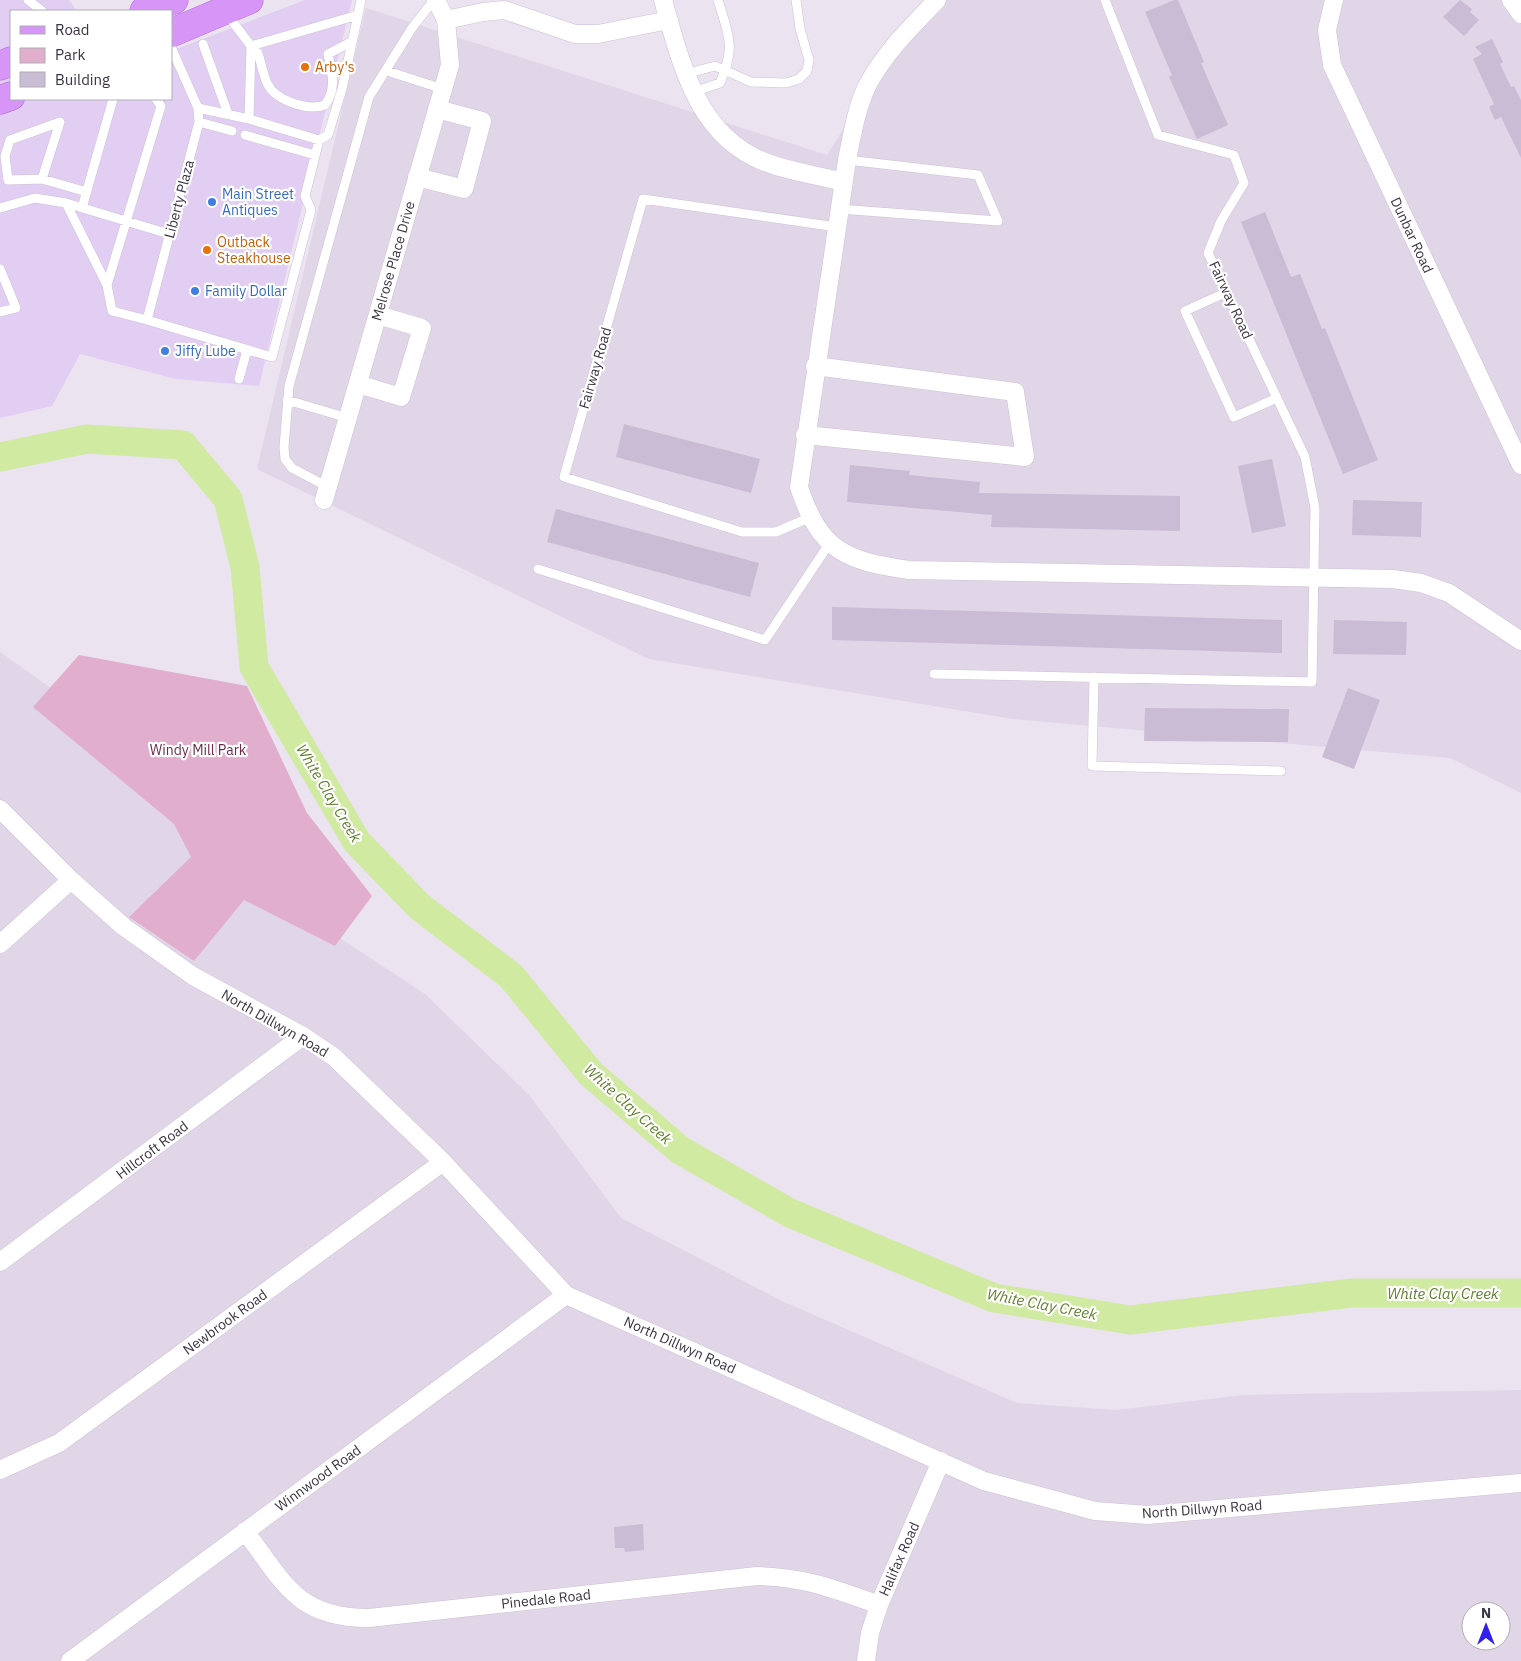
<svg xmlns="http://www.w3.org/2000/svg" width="1521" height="1661" font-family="'IBM Plex Sans',sans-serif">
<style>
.residential{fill:#e1d5e8;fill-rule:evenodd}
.commercial{fill:#e1cef2}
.green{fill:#e2aecd}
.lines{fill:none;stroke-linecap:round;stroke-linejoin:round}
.river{stroke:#d0eaa2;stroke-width:29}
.building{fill:#c9bcd4}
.service-casing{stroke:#cdc0d6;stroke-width:10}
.minor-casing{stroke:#cdc0d6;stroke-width:19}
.primary-casing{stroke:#b266db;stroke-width:29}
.service{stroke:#fff;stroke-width:9}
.minor{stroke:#fff;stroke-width:18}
.primary{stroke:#d695f7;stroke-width:28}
.food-dot{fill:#e8710a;stroke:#fff;stroke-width:2}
.shop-dot{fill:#3f7fe0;stroke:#fff;stroke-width:2}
.labels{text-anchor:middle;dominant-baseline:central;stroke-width:4.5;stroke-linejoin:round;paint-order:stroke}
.food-label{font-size:14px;fill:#c56008;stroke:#fff;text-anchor:start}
.shop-label{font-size:14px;fill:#366cbe;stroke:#fff;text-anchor:start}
.street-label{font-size:14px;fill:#3b3441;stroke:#fff}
.park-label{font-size:14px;fill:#6e2c48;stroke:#fff}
.water-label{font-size:15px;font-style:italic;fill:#61802c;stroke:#fff}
</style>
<rect width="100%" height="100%" fill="#ebe3f0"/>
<path class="residential" d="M 925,0 L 1521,0 L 1521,793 L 1450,758 L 1013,719 L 649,659 L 257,469 L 366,8 L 827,155 Z
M 0,652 L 68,700 L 249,878 L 425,994 L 530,1096 L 621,1218 L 784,1302 L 1017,1403 L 1116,1410 L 1244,1395 L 1521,1390 L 1521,1661 L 0,1661 ZM 1471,1611 L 1501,1611 L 1501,1641 L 1471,1641 Z"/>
<path class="commercial" d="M 0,0 L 69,0 L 77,11 L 11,11 L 11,99 L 171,99 L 171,51 L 305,0 L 352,0 L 259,386 L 176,379 L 80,354 L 52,406 L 0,418 Z"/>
<path class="green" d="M 79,655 L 247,686 L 307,813 L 372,896 L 335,946 L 244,900 L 194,961 L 129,917 L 191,857 L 174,824 L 33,707 Z"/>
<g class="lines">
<path class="river" d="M 0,457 L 87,439 L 183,445 L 228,499 L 245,567 L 254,667 L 357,842 L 420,907 L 511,976 L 591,1074 L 680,1150 L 790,1213 L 994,1298 L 1130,1320 L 1352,1293 L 1521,1293"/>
</g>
<path class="building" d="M 1174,0 L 1178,0 L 1204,62 L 1201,63 L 1228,125 L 1197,139 L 1169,77 L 1172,75 L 1145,12 Z
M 1460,0 L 1472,9 L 1470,12 L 1479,20 L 1464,36 L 1443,17 Z
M 1492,39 L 1503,62 L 1500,64 L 1511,87 L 1514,86 L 1521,100 L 1521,158 L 1501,117 L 1495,120 L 1489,107 L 1494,104 L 1473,59 L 1482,54 L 1475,47 Z
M 1265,212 L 1291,277 L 1300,274 L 1322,329 L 1325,328 L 1378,460 L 1343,474 L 1241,222 Z
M 624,424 L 760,459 L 751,493 L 616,457 Z
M 1272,459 L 1286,526 L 1252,533 L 1238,466 Z
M 850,465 L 910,471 L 909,475 L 980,482 L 979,493 L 1180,496 L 1180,531 L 991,527 L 992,515 L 847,502 Z
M 1353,500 L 1422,502 L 1421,537 L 1352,535 Z
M 556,509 L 759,563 L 750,597 L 547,542 Z
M 832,607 L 1282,620 L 1282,653 L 832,640 Z
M 1334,620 L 1407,622 L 1406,655 L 1333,654 Z
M 1348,688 L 1380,700 L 1354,769 L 1322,757 Z
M 1145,708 L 1289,709 L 1288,742 L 1144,741 Z
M 643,1524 L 644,1550 L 625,1552 L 624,1548 L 615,1548 L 614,1527 Z"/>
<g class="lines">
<g class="service-casing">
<path id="service" d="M 28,0 L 42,11
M 226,13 L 251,46 L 358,15 L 361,0
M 203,44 L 228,114
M 252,52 L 258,53 C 261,63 263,74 267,83 C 275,101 308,111 325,105 C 337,89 332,73 328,54 L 351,42
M 387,71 L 443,89
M 685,74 L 715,66 L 751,82 L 786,83 L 799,79 L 807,71 L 809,60 L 800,29 L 796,0
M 693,92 L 720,83 C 736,46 729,37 718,0
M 198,108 L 249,119 L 251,46
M 249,119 L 319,140 L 328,135 L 342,89 L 358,15
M 199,122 L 232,131
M 245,135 L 315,155
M 42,179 L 8,180 L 5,156 L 10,140 L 60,122 L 42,179 L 87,192
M 66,203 L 169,234
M 0,208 L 35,198 L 66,203 L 107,285 L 112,311 L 147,320 L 199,122 L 198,108 L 171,47
M 82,208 L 113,99
M 839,209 L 998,221 L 978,175 L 847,160
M 0,269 L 16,308 L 0,312
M 107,285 L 161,106 L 156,99
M 1227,292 L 1185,311 L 1234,417 L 1277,398
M 147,320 L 272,357 L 311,210 L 305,196 L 319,140
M 239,379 L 247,350
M 287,400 L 348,418
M 328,487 L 292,468 L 285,459 L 284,447 L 289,386 L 369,97 L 412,28 L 434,0
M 811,517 L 776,532 L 742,532 L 564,477 L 643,199 L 837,227
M 538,569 L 765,640 L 829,544
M 934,674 L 1312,682 L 1315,508 L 1305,457 L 1208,253 L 1221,221 L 1244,183 L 1234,155 L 1158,135 L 1105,0
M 1094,677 L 1092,766 L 1281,771"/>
</g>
<g class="minor-casing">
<path id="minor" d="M 663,0 C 681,63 697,136 765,162 C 790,172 818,175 843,182
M 937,0 C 911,27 884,53 867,86 C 856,109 852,136 847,160 L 799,487 C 820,551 846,561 909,570 L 1393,579 L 1421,583 L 1449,593 L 1521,641
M 1334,0 L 1327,30 L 1332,65 L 1521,465
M 1511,0 L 1521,14
M 446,20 L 483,12 L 504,10 L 575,34 L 598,34 L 669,20
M 417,177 L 464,189 L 482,121 L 437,109
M 358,384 L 401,397 L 422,328 L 378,315
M 805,435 L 1025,457 L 1015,392 L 815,366
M 324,500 L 450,65 L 446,20 L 436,0
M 0,809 L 71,880 L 124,927 L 193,976 L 303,1036 L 334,1057 L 443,1162 L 566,1295 L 984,1481 L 1095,1511 L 1148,1515 L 1521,1483
M 0,944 L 71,880
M 0,1262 L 303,1036
M 0,1470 L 59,1443 L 443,1162
M 245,1531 C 284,1583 297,1618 369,1618 L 757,1576 C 805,1577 834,1589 879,1605
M 70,1661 L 566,1295
M 866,1661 L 870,1633 L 879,1605 L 941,1461"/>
</g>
<g class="primary-casing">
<path id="primary" d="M 144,11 L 174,0
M 171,33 L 249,0
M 0,66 L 11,61
M 0,100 L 11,96"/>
</g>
<use href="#service" class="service"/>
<use href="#minor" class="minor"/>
<use href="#primary" class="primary"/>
</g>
<g class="food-dot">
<circle cx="305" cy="67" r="5"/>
<circle cx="207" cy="250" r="5"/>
</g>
<g class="shop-dot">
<circle cx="212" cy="202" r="5"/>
<circle cx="195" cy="291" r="5"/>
<circle cx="165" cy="351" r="5"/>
</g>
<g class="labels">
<g class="food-label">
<text x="315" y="67">Arby's</text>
<text x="217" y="242">Outback<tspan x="217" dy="16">Steakhouse</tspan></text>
</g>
<g class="shop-label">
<text x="222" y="194">Main Street<tspan x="222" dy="16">Antiques</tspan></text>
<text x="205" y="291">Family Dollar</text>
<text x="175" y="351">Jiffy Lube</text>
</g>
<g class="street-label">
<text transform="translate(179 199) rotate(-75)">Liberty Plaza</text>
<text transform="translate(1412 235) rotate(65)">Dunbar Road</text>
<text transform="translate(393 261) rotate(-74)">Melrose Place Drive</text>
<text transform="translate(1231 300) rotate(65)">Fairway Road</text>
<text transform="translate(595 368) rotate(-74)">Fairway Road</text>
<text transform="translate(275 1023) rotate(30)">North Dillwyn Road</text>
<text transform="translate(152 1150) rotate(-37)">Hillcroft Road</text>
<text transform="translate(225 1322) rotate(-36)">Newbrook Road</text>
<text transform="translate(680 1345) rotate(24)">North Dillwyn Road</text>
<text transform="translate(318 1478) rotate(-36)">Winnwood Road</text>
<text transform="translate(1202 1509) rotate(-4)">North Dillwyn Road</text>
<text transform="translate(899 1559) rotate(-66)">Halifax Road</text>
<text transform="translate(546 1599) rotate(-6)">Pinedale Road</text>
</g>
<g class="park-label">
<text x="198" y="750">Windy Mill Park</text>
</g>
<g class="water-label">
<text transform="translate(329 793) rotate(59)">White Clay Creek</text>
<text transform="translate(628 1104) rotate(42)">White Clay Creek</text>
<text x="1443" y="1293">White Clay Creek</text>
<text transform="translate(1042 1304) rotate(11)">White Clay Creek</text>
</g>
</g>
<rect x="10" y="10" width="162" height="90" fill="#ffffff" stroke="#b1aeb3"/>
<rect x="20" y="26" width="25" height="8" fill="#d695f7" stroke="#b1aeb3"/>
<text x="55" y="35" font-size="15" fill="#3b3441">Road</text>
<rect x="20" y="48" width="25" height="15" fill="#e2aecd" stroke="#b1aeb3"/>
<text x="55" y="60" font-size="15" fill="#3b3441">Park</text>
<rect x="20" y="72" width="25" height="15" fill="#c9bcd4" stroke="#b1aeb3"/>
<text x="55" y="85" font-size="15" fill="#3b3441">Building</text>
<g transform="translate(1486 1626)"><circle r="24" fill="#ffffff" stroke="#b1aeb3"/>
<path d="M0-4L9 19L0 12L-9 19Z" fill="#331fec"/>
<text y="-8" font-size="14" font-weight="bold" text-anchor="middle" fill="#3b3441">N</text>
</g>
</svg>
